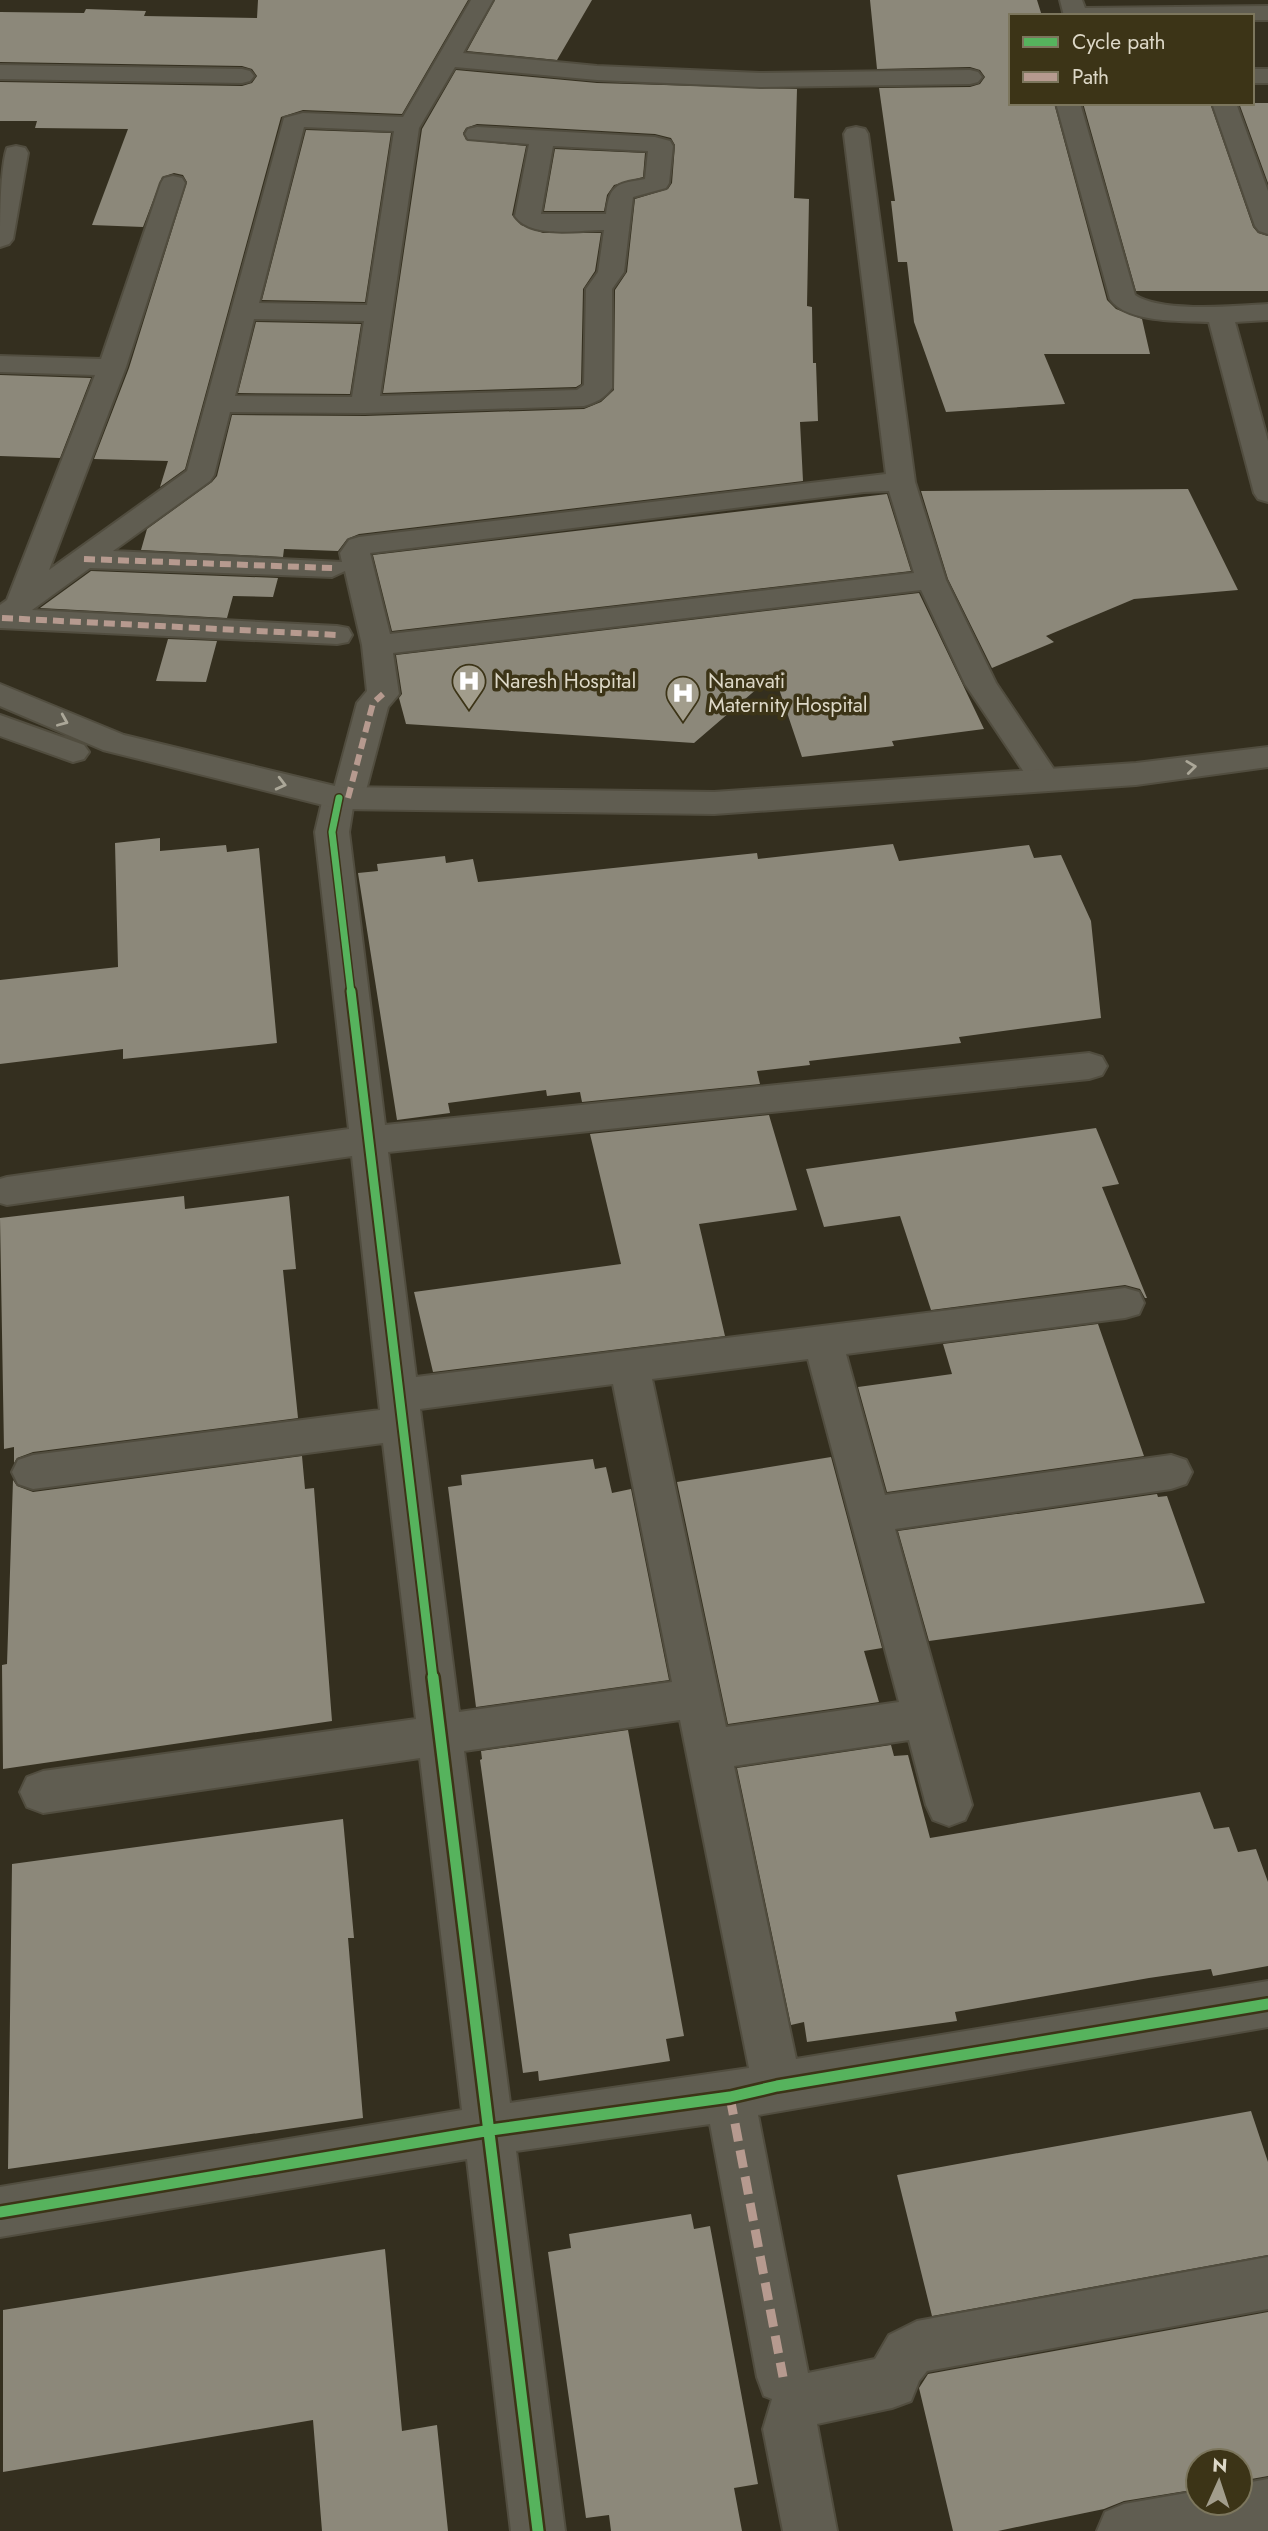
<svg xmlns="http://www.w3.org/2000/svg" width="1268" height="2531" font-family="Jost,sans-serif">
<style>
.building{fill:#8c887a}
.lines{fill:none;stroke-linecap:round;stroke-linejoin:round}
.minor-casing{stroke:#514d3f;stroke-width:4}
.secondary-casing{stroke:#514d3f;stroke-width:4}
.minor{fill:#605d51;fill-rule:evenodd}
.secondary{fill:#605d51;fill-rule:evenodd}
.quiet-far1{stroke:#b69a8f;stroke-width:6;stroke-dasharray:11 6;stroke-linecap:butt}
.quiet{stroke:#b69a8f;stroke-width:9;stroke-dasharray:18 9;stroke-linecap:butt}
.cycleway-far2-casing{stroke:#3c3417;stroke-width:10}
.cycleway-far1-casing{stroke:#3c3417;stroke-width:13}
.cycleway-casing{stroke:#3c3417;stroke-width:16}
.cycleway-far2{stroke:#56b35d;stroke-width:7}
.cycleway-far1{stroke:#56b35d;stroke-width:9}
.cycleway{stroke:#56b35d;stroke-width:11}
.oneway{stroke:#aba798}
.labels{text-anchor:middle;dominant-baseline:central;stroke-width:7;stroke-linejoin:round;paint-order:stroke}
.poi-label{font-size:21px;fill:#ddd8c7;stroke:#3c3417;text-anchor:start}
</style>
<rect width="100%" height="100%" fill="#342f1f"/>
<path class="building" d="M 258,0 L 468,0 L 402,114 L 303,110 L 281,117 L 185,469 L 160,487 L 168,461 L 94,459 L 129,368 L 187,182 L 183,175 L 174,173 L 162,177 L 143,227 L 92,225 L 128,129 L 35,128 L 37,121 L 0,121 L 0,82 L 242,86 L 252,83 L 257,76 L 252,69 L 242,66 L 0,62 L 0,12 L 84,13 L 86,9 L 146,11 L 144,16 L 257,18 Z
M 495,0 L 592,0 L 557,60 L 467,51 Z
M 870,0 L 1037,0 L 1042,16 L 1011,16 L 1011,103 L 1054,103 L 1107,300 L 1116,309 L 1142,319 L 1150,354 L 1044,354 L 1065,404 L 946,412 L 914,322 L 907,262 L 898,262 L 891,201 L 895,201 L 879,88 L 970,87 L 980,84 L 985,77 L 980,70 L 970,67 L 877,69 Z
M 456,70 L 597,83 L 797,89 L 794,198 L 809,199 L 807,306 L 812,307 L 813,363 L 816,363 L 818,421 L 800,422 L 803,481 L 359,534 L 347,539 L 338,551 L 284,549 L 283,557 L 141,550 L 147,529 L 212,482 L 217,476 L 232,415 L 365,416 L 584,409 L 601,402 L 614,390 L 615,290 L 627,272 L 635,199 L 668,189 L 672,183 L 675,145 L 671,138 L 655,134 L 477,124 L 466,128 L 463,133 L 466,140 L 526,146 L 512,215 L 521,225 L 543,233 L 601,233 L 595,271 L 583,289 L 581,384 L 576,387 L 383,393 L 422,129 Z
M 1083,103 L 1210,103 L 1253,227 L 1258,233 L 1268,236 L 1268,291 L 1136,291 Z
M 1239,103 L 1268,103 L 1268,183 Z
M 306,130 L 391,133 L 365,302 L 262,300 Z
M 555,149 L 645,153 L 643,177 L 614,185 L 607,195 L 604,211 L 544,211 Z
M 256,322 L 361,324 L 350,394 L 238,393 Z
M 0,375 L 91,378 L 60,458 L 0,456 Z
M 1188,489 L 1238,590 L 1134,599 L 1046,636 L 1054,642 L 992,668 L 948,579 L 921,491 Z
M 887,494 L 911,571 L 392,631 L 373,555 Z
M 91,571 L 278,578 L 273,597 L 233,596 L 227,618 L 40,608 Z
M 919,593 L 984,729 L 892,741 L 894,746 L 802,757 L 774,674 L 694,743 L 406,724 L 399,698 L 402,694 L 396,655 Z
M 168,639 L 217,641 L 206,682 L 156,681 Z
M 160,838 L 160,851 L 226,845 L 227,852 L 259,848 L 277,1043 L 123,1059 L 123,1049 L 0,1064 L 0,980 L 118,967 L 115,843 Z
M 893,844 L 899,861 L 1029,845 L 1034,858 L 1061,855 L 1091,921 L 1101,1018 L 959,1037 L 961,1043 L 809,1061 L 810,1065 L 757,1071 L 760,1084 L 582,1102 L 580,1092 L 547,1096 L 546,1090 L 448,1103 L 450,1113 L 397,1120 L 358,873 L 378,871 L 377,864 L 445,856 L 446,863 L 473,859 L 478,882 L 757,853 L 758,859 Z
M 769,1115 L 797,1210 L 699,1224 L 725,1336 L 433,1372 L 414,1292 L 621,1264 L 590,1134 Z
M 1096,1128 L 1119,1184 L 1102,1187 L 1147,1298 L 1145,1298 L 1140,1289 L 1125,1285 L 931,1310 L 900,1216 L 824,1227 L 806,1169 Z
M 184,1196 L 185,1209 L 289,1196 L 296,1269 L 283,1270 L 298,1418 L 33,1452 L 17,1458 L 14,1463 L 14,1447 L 4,1449 L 0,1218 Z
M 1098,1324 L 1144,1456 L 887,1492 L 858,1387 L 952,1374 L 943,1344 Z
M 302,1456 L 305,1489 L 314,1488 L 332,1721 L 3,1769 L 2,1665 L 7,1664 L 13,1480 L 17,1486 L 33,1492 Z
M 831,1457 L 882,1648 L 864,1651 L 879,1702 L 728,1724 L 677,1482 Z
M 593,1459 L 595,1469 L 606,1467 L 612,1493 L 631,1489 L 669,1680 L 476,1707 L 448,1487 L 462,1485 L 461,1475 Z
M 1157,1494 L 1158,1497 L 1167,1496 L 1205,1603 L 929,1641 L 898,1531 Z
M 628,1730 L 684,2036 L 666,2039 L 670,2061 L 539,2081 L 538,2071 L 523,2073 L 480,1760 L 482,1759 L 481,1751 Z
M 891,1745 L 894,1756 L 908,1755 L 930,1838 L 1200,1792 L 1214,1829 L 1229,1827 L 1238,1852 L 1256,1849 L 1268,1882 L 1268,1966 L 1213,1976 L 1211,1969 L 1149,1978 L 955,2012 L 957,2021 L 807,2042 L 804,2022 L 791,2025 L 737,1768 Z
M 343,1819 L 354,1938 L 348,1938 L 363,2118 L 8,2169 L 12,1864 Z
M 1251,2111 L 1268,2162 L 1268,2255 L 932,2316 L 897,2175 Z
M 691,2214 L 694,2229 L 710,2226 L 758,2484 L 734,2488 L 742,2531 L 611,2531 L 609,2515 L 586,2518 L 548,2252 L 571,2248 L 569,2234 Z
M 385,2249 L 402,2431 L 437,2425 L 448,2531 L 322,2531 L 313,2420 L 3,2472 L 3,2310 Z
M 1268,2312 L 1268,2476 L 1240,2481 L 1240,2461 L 1198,2461 L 1198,2489 L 1124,2501 L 1104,2509 L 998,2531 L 953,2531 L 919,2388 L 928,2374 Z"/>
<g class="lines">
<g class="minor-casing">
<path id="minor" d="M 471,0 L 493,0 L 463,53 L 597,66 L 760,73 L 970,70 L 978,72 L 982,77 L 978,82 L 970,84 L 760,87 L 597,80 L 455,67 L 419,128 L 380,396 L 577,390 L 584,385 L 586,289 L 598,272 L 604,230 C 579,230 531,239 515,216 L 529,144 L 468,139 L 465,134 L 468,129 L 477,127 L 655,137 L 670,141 L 673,146 L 669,183 L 666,188 L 633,197 L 624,272 L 612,289 L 612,388 C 605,398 595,403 584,406 L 365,413 L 230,412 L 214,475 L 210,481 L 113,551 L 342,562 L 340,553 L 349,540 L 359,537 L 886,474 L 844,134 L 847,129 L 856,127 L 865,129 L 868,134 L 915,482 L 946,580 L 996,683 L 1061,780 L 1056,787 L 1045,791 L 1034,787 L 965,684 L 921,590 L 393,653 L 399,694 L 388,707 L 364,798 L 360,806 L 353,807 L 349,832 L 385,1125 L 1089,1053 L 1102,1057 L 1107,1066 L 1102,1075 L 1089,1079 L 388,1152 L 416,1377 L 1125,1288 L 1139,1292 L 1144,1303 L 1139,1314 L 1125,1318 L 846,1354 L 885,1495 L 1171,1455 L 1186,1460 L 1192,1472 L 1186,1484 L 1171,1489 L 895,1529 L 972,1805 L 965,1820 L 949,1826 L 933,1820 L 926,1805 L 909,1740 L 734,1766 L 796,2059 L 1268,1981 L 1268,2027 L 758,2115 L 808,2373 L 875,2359 L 889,2335 L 917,2321 L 1268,2257 L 1268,2309 L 927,2371 L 919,2381 L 911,2401 L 892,2408 L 817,2424 L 837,2531 L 783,2531 L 763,2429 L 772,2399 L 764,2396 L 757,2377 L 710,2124 L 516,2151 L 565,2531 L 511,2531 L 467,2159 L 0,2237 L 0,2187 L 462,2110 L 420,1758 L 43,1813 L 27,1807 L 20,1792 L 27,1777 L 43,1771 L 416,1719 L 383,1443 L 33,1489 L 18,1484 L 12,1472 L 18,1460 L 33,1455 L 380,1410 L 352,1156 L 7,1205 L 0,1203 L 0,1179 L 7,1177 L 349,1129 L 315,832 L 323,798 L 327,790 L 334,789 L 357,703 L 367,691 L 362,645 L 345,571 L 332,577 L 90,568 L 32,610 L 337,626 L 348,628 L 352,635 L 348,642 L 337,644 L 0,628 L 0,605 L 7,600 L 95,375 L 0,372 L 0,356 L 101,359 L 161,183 L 164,178 L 173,176 L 182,178 L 185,183 L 126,367 L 49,570 L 187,471 L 284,118 L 303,113 L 403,117 ZM 304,127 L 394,131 L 367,305 L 259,303 ZM 553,146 L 648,151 L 645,179 C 616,184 610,184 606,214 L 541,214 ZM 254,319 L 364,321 L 352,397 L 235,396 ZM 889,491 L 914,573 L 390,634 L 370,553 L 864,492 ZM 808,1359 L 899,1702 L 726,1727 L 652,1379 ZM 613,1384 L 672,1682 L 459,1712 L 420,1409 ZM 680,1720 L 749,2068 L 510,2103 L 464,1751 Z
M 1060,0 L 1082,0 L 1085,8 L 1268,6 L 1268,20 L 1252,20 L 1252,16 L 1064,16 Z
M 0,65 L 242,69 L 250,71 L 254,76 L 250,81 L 242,83 L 0,79 Z
M 1252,69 L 1268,69 L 1268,83 L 1252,83 Z
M 1056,103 L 1080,103 L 1135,295 C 1161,313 1237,306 1268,304 L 1268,320 L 1235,322 L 1268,441 L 1268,502 L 1258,499 L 1254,493 L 1209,322 C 1182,321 1126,323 1110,299 Z
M 1212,103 L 1236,103 L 1268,191 L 1268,234 L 1259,231 L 1255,226 Z
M 16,146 L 25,148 L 28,153 L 13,239 L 9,244 L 0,247 C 0,222 0,168 7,148 Z
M 1268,2479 L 1268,2531 L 1097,2531 L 1105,2512 L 1124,2504 L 1198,2491 L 1198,2503 L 1240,2503 L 1240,2484 Z"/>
</g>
<g class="secondary-casing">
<path id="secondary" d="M 0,684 L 124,735 L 339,787 L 714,792 L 1136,763 L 1268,747 L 1268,767 L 1136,785 L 714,814 L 339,809 L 103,750 L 0,706 Z
M 0,715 L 84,745 L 89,752 L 84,759 L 73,762 L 0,736 Z"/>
</g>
<use href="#minor" class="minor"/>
<use href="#secondary" class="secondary"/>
<path class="quiet-far1" d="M 84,559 L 332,568
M 2,618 L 337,635
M 348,798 L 373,703 L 383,694"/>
<path class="quiet" d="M 730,2097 L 783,2377"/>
<g class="cycleway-far2-casing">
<path id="cycleway-far2" d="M 339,798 L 332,832 L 351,993"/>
</g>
<g class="cycleway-far1-casing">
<path id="cycleway-far1" d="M 351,991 L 433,1678"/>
</g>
<g class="cycleway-casing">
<path id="cycleway" d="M 433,1677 L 538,2531
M 0,2212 L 491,2130 L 730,2097 L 777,2086 L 1268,2004"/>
</g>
<use href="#cycleway-far2" class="cycleway-far2"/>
<use href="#cycleway-far1" class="cycleway-far1"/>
<use href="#cycleway" class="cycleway"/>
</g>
<defs><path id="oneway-chevron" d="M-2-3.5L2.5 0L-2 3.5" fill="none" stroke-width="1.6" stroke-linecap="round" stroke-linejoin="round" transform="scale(1.75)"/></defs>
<g class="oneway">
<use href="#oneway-chevron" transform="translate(63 721) rotate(23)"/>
<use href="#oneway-chevron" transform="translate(1191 767) rotate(-7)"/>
<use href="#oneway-chevron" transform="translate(281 784) rotate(14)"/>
</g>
<defs>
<g id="hospital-pin" transform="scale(1.75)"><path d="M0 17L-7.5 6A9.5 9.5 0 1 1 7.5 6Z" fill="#a29d8c" stroke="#3c3417"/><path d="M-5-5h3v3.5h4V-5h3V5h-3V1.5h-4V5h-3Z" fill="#fff"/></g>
</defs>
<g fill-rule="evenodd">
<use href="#hospital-pin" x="469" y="681"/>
<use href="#hospital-pin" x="683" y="693"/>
</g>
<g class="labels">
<g class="poi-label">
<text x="494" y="681">Naresh Hospital</text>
<text x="708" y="681">Nanavati<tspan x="708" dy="24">Maternity Hospital</tspan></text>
</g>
</g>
<rect x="1009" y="14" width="245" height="91" fill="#3c3417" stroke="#7c765d" stroke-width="2"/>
<rect x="1023" y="37" width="35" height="10" fill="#56b35d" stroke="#7c765d" stroke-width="2"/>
<text x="1072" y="49" font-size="21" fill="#ddd8c7">Cycle path</text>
<rect x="1023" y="72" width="35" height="10" fill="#b69a8f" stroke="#7c765d" stroke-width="2"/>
<text x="1072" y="84" font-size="21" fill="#ddd8c7">Path</text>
<g transform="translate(1219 2482) rotate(3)"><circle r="33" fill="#3c3417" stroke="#7c765d" stroke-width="2"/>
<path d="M0-5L12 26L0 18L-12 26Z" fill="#a29d8c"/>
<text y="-10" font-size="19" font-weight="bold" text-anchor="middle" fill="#ddd8c7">N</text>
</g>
</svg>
